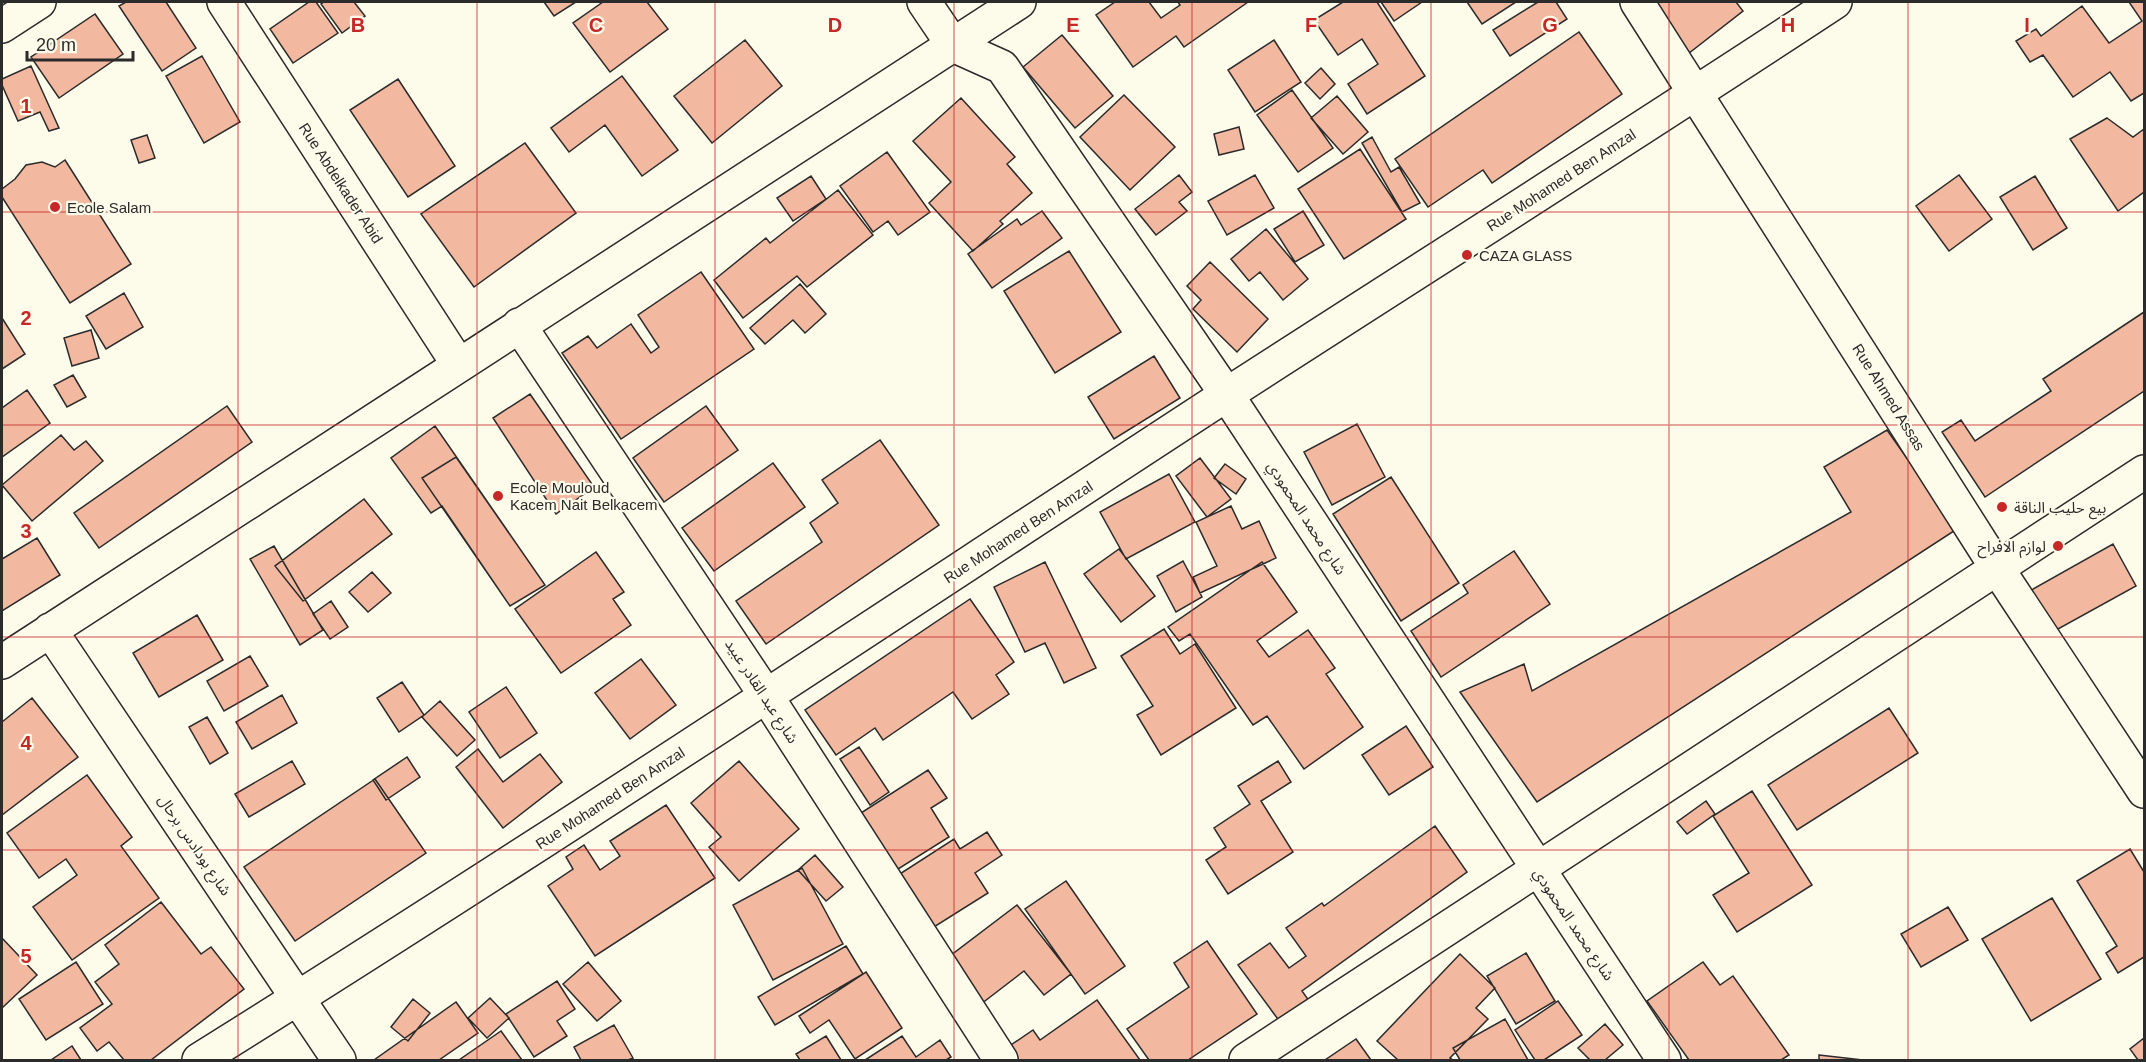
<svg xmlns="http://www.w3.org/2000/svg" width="2146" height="1062" font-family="Arial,'Noto Sans Arabic',sans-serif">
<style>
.building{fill:#f2b8a0;stroke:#2b2b2b;stroke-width:1.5}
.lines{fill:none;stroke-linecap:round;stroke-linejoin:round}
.minor-casing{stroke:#2b2b2b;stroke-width:36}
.minor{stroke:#fdfbea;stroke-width:33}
.grid{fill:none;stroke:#c62828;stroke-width:1.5;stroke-opacity:0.55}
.poi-dot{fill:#c62828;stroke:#fdfbea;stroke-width:2}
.labels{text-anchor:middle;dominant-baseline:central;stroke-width:4.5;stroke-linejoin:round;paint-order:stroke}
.street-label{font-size:15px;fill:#2b2b2b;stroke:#fdfbea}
.poi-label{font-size:15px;fill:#2b2b2b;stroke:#fdfbea;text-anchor:start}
.grid-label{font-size:20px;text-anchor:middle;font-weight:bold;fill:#c62828;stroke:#fdfbea;stroke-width:4.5;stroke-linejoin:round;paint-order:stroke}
</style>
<rect width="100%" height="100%" fill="#fdfbea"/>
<path class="building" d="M 126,2 L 166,2 L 196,48 L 162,71 L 119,6 Z
M 309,2 L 316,2 L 338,33 L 293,63 L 270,29 Z
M 324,2 L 354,2 L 365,16 L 342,33 L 321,4 Z
M 544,2 L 576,2 L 554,16 Z
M 603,2 L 647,2 L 668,29 L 610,72 L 573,23 Z
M 1115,2 L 1149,2 L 1161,18 L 1180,5 L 1178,2 L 1248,2 L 1184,47 L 1176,36 L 1133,67 L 1096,15 Z
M 1343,2 L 1377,2 L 1425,76 L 1367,114 L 1348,84 L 1378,64 L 1362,39 L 1338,55 L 1314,20 Z
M 1381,2 L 1422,2 L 1394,21 Z
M 1467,2 L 1516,2 L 1482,24 Z
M 1538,2 L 1556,2 L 1567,19 L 1510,56 L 1493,30 Z
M 1641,2 L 1736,2 L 1743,11 L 1684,57 Z
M 2129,2 L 2144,2 L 2144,93 L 2131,101 L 2110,72 L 2073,97 L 2043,55 L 2030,62 L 2016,41 L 2036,29 L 2041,36 L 2082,6 L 2109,43 L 2142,21 Z
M 95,14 L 123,54 L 59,98 L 31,57 Z
M 1579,32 L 1622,94 L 1492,183 L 1483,170 L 1428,207 L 1395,159 Z
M 1062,35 L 1113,96 L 1075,128 L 1023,67 Z
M 745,40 L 782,86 L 712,143 L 674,96 Z
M 1274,40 L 1301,82 L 1255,112 L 1228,70 Z
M 202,56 L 240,122 L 204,143 L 166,76 Z
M 31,66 L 59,128 L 49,131 L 40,112 L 18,121 L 2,85 L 2,79 Z
M 1321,68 L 1335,84 L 1320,99 L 1305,83 Z
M 622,76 L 678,150 L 642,176 L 605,125 L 569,152 L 551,128 Z
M 398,79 L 455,166 L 408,197 L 350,110 Z
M 1292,90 L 1333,148 L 1298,172 L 1257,115 Z
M 1124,95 L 1175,147 L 1130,190 L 1080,137 Z
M 1337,96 L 1368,132 L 1343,154 L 1311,118 Z
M 961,98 L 1015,157 L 1007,164 L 1032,193 L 1000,221 L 1003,224 L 973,251 L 929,203 L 951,182 L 913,141 Z
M 2107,118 L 2133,137 L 2144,129 L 2144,192 L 2118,211 L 2070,139 Z
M 1239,127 L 1244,149 L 1219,155 L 1214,134 Z
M 147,135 L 155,158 L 139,163 L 131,140 Z
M 1372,137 L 1391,172 L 1399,167 L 1420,203 L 1402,212 L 1362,143 Z
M 525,143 L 576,213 L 474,287 L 421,214 Z
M 1360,149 L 1406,219 L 1344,259 L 1298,189 Z
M 887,152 L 930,212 L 898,235 L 888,221 L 873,232 L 840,186 Z
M 65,160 L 131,264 L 70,303 L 2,197 L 2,189 L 15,179 L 26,165 L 42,162 L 55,167 Z
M 1179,175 L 1192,192 L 1179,202 L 1187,211 L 1156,235 L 1135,209 Z
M 1255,175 L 1274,208 L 1227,235 L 1208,201 Z
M 1959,175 L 1992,219 L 1949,251 L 1916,206 Z
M 811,176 L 826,199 L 793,221 L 777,198 Z
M 2035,176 L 2067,228 L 2033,250 L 2000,197 Z
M 838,190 L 873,235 L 807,287 L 797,276 L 743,318 L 714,280 L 766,238 L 770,243 Z
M 1042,211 L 1062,238 L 992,288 L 968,254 L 1017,219 L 1021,225 Z
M 1303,211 L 1324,245 L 1295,262 L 1274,229 Z
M 1266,229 L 1308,279 L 1283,300 L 1260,272 L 1249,281 L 1231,259 Z
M 1069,251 L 1121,332 L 1055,373 L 1004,291 Z
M 1210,262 L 1268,319 L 1237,352 L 1193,309 L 1201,300 L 1187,286 Z
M 701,272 L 754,349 L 621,439 L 562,353 L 588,336 L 597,348 L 631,324 L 651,353 L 659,347 L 638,315 Z
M 800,284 L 826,314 L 805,333 L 793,320 L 765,344 L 750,328 Z
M 124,293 L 143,327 L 106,349 L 86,316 Z
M 2144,312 L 2144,391 L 1985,497 L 1942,432 L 1961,420 L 1975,441 L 2051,391 L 2043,379 Z
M 2,318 L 25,354 L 2,369 Z
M 91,330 L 99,358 L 72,366 L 64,338 Z
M 1154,356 L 1180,398 L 1114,439 L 1088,397 Z
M 73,375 L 86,397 L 67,407 L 54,385 Z
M 27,390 L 50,423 L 2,457 L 2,408 Z
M 530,394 L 594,487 L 556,514 L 493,418 Z
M 227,406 L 252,442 L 99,548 L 74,513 Z
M 706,406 L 738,450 L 664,502 L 633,458 Z
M 1357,424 L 1385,477 L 1332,505 L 1304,452 Z
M 435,426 L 545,585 L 510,606 L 442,506 L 431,513 L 391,458 Z
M 1887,430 L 1957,529 L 1537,802 L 1460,692 L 1524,664 L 1532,691 L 1851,512 L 1824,467 Z
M 61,435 L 74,450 L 86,441 L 103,461 L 32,521 L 2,485 Z
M 880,440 L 939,525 L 766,644 L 736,601 L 822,542 L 810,523 L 838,503 L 822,480 Z
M 456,457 L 545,585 L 510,606 L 422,478 Z
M 1200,458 L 1231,499 L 1207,517 L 1176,476 Z
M 773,463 L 805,507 L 714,571 L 682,528 Z
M 1225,464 L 1246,479 L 1236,494 L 1214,478 Z
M 1169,474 L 1195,522 L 1126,559 L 1100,512 Z
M 1391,477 L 1459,583 L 1401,621 L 1333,514 Z
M 364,499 L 392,534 L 303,601 L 275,566 Z
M 1231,506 L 1242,529 L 1259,521 L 1276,558 L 1200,593 L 1193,577 L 1217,566 L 1196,522 Z
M 37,538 L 60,575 L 2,611 L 2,559 Z
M 2113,544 L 2136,586 L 2049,634 L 2026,593 Z
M 274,546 L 323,630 L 300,645 L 250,559 Z
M 1119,549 L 1155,596 L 1121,622 L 1084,574 Z
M 1514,551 L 1550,604 L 1441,677 L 1411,631 L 1468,593 L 1463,585 Z
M 596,552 L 624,592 L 613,599 L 631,625 L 561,673 L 515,609 Z
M 1183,561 L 1202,597 L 1176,612 L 1157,576 Z
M 1045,562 L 1096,668 L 1064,683 L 1045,643 L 1025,652 L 994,587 Z
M 1262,562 L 1297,612 L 1257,641 L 1269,657 L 1308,630 L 1335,668 L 1326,674 L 1363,727 L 1304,769 L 1267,716 L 1253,725 L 1190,634 L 1179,641 L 1168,627 Z
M 372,572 L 391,593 L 368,612 L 349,592 Z
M 970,599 L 1014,662 L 996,675 L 1009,694 L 972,719 L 953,692 L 883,740 L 875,728 L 836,755 L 805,710 Z
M 331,601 L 348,627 L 330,639 L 313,614 Z
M 197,615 L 223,660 L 159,697 L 133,653 Z
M 1164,629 L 1180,654 L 1195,644 L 1236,708 L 1161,755 L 1137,715 L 1153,706 L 1121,656 Z
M 250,656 L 268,686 L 224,711 L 207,681 Z
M 641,659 L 676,705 L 630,739 L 595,693 Z
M 402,682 L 424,715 L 399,732 L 377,698 Z
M 506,687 L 537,733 L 500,758 L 469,712 Z
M 282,695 L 297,723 L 252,749 L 236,722 Z
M 32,698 L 78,757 L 2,815 L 2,722 Z
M 440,701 L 475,740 L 457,756 L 422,717 Z
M 1889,708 L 1918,753 L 1797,830 L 1768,785 Z
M 207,717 L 228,753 L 210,764 L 189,727 Z
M 1406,726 L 1433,767 L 1389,795 L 1362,755 Z
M 859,747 L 889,792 L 870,805 L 840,759 Z
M 478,749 L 503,782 L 540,754 L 562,782 L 503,828 L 456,767 Z
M 407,757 L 420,777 L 386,800 L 373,780 Z
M 292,761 L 305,784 L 249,817 L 235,794 Z
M 739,761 L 799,829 L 739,881 L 709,847 L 721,837 L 691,803 Z
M 1278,761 L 1291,782 L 1261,801 L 1293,852 L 1228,894 L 1206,860 L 1226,847 L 1214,828 L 1250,804 L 1238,786 Z
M 928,770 L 947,798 L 931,808 L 949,837 L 887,876 L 850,820 Z
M 87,775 L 132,837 L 121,846 L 159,898 L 72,960 L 33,907 L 77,875 L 66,859 L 39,878 L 7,833 Z
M 375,779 L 426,853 L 295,941 L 244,867 Z
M 1752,791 L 1812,885 L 1737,932 L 1713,895 L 1749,873 L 1713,816 Z
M 1706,801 L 1715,814 L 1687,834 L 1677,822 Z
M 666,805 L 715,878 L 595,956 L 548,886 L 573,869 L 566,857 L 584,845 L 600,870 L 620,856 L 610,841 Z
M 1435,826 L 1467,872 L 1302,991 L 1312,1005 L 1283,1026 L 1238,965 L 1270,943 L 1289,968 L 1306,956 L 1286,928 L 1322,903 L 1324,906 Z
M 987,832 L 1002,855 L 975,873 L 988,893 L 926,932 L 892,879 L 954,839 L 960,849 Z
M 2130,849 L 2144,872 L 2144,957 L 2118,973 L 2106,953 L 2117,946 L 2077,881 Z
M 815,855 L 843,887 L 826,901 L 798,870 Z
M 802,868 L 843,944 L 773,980 L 733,905 Z
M 1066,881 L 1125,966 L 1085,994 L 1025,909 Z
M 2052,898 L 2101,979 L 2031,1021 L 1982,939 Z
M 161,902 L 201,954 L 211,947 L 244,989 L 151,1060 L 124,1060 L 109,1042 L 97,1051 L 80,1028 L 112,1004 L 95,982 L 119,964 L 105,945 Z
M 1017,905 L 1071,974 L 1044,995 L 1024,971 L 981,1004 L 946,959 Z
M 1948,907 L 1968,940 L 1921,967 L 1901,934 Z
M 2,938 L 37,975 L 2,1008 Z
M 1207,941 L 1257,1014 L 1188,1060 L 1149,1060 L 1127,1029 L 1189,987 L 1174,963 Z
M 846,946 L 863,974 L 775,1025 L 758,997 Z
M 1526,953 L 1555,1001 L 1516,1024 L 1487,976 Z
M 1460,954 L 1495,988 L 1476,1008 L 1488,1019 L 1450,1058 L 1453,1060 L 1398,1060 L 1377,1041 Z
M 76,962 L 103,1004 L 46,1040 L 19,999 Z
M 588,962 L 621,1001 L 597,1021 L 563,984 Z
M 1703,962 L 1720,985 L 1733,976 L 1789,1055 L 1781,1060 L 1689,1060 L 1647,1001 Z
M 866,972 L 902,1028 L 855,1059 L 829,1020 L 810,1033 L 799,1016 Z
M 557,981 L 575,1009 L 557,1021 L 567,1036 L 534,1057 L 506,1014 Z
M 490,998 L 509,1018 L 487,1038 L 468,1018 Z
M 413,999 L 430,1013 L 408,1041 L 391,1027 Z
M 1097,1000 L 1140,1060 L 1013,1060 L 1005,1049 L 1033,1030 L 1040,1040 Z
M 1558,1001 L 1582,1035 L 1544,1060 L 1535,1060 L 1515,1030 Z
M 456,1002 L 478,1033 L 439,1060 L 374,1060 Z
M 1505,1019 L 1528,1060 L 1460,1060 L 1453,1048 Z
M 1605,1024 L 1623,1045 L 1605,1060 L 1590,1060 L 1578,1048 Z
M 614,1025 L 633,1058 L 628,1060 L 581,1060 L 574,1047 Z
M 501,1031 L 522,1060 L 459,1060 Z
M 826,1036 L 841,1060 L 800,1060 L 796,1054 Z
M 902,1036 L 916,1057 L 940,1040 L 951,1057 L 946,1060 L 865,1060 Z
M 2144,1038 L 2144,1060 L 2138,1060 L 2130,1049 Z
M 1356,1039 L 1371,1060 L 1325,1060 Z
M 72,1046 L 81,1060 L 51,1060 Z
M 1819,1055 L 1863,1060 L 1819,1060 Z"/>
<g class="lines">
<g class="minor-casing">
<path id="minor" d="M 224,2 L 458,364
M 924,2 L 953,45 L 1002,67 L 1227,395 L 1664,1060
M 1637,2 L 1997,568 L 2144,791
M 2,26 L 39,2
M 519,325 L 767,697 L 1001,1060
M 50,630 L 339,1060
M 2,662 L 1019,2
M 199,1060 C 545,844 884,618 1226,395 C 1429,264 1633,135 1835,2
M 1246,1060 L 2144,472"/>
</g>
<use href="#minor" class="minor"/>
</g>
<path class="grid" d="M 238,2 L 238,1060M 477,2 L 477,1060M 715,2 L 715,1060M 954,2 L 954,1060M 1192,2 L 1192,1060M 1431,2 L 1431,1060M 1669,2 L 1669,1060M 1908,2 L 1908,1060M 2,212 L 2144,212M 2,425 L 2144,425M 2,637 L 2144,637M 2,850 L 2144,850"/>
<g class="poi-dot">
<circle cx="55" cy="207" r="6"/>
<circle cx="1467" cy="255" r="6"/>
<circle cx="498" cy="496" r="6"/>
<circle cx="2002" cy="507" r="6"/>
<circle cx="2058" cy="546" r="6"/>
</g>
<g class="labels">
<g class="street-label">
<text transform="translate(1561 180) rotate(-33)">Rue Mohamed Ben Amzal</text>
<text transform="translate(341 183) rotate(57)">Rue Abdelkader Abid</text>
<text transform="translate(1889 397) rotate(58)">Rue Ahmed Assas</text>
<text transform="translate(1307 518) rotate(57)">شارع محمد المحمودي</text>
<text transform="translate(1018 532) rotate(-33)">Rue Mohamed Ben Amzal</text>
<text transform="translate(762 691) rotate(57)">شارع عبد القادر عبيد</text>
<text transform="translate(610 798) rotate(-33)">Rue Mohamed Ben Amzal</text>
<text transform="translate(195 845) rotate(56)">شارع بودادس برحال</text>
<text transform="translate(1574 924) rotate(56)">شارع محمد المحمودي</text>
</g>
<g class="poi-label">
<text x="67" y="207">Ecole Salam</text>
<text x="1479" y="255">CAZA GLASS</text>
<text x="510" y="487">Ecole Mouloud<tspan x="510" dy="17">Kacem Nait Belkacem</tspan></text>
<text x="2014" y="507">بيع حليب الناقة</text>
<text x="2046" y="546" text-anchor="end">لوازم الافراح</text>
</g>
</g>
<g class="grid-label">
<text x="358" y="32">B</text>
<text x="596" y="32">C</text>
<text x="835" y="32">D</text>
<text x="1073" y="32">E</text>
<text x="1311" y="32">F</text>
<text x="1550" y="32">G</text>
<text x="1788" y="32">H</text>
<text x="2027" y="32">I</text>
<text x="26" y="113">1</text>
<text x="26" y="325">2</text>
<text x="26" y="538">3</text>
<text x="26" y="750">4</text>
<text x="26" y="963">5</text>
</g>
<rect width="2146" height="1062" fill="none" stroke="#2b2b2b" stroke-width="6"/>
<path d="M27 51v9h106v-9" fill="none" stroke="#2b2b2b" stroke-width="3"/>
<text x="36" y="51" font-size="18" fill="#2b2b2b" stroke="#fdfbea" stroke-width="4.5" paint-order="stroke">20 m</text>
</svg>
